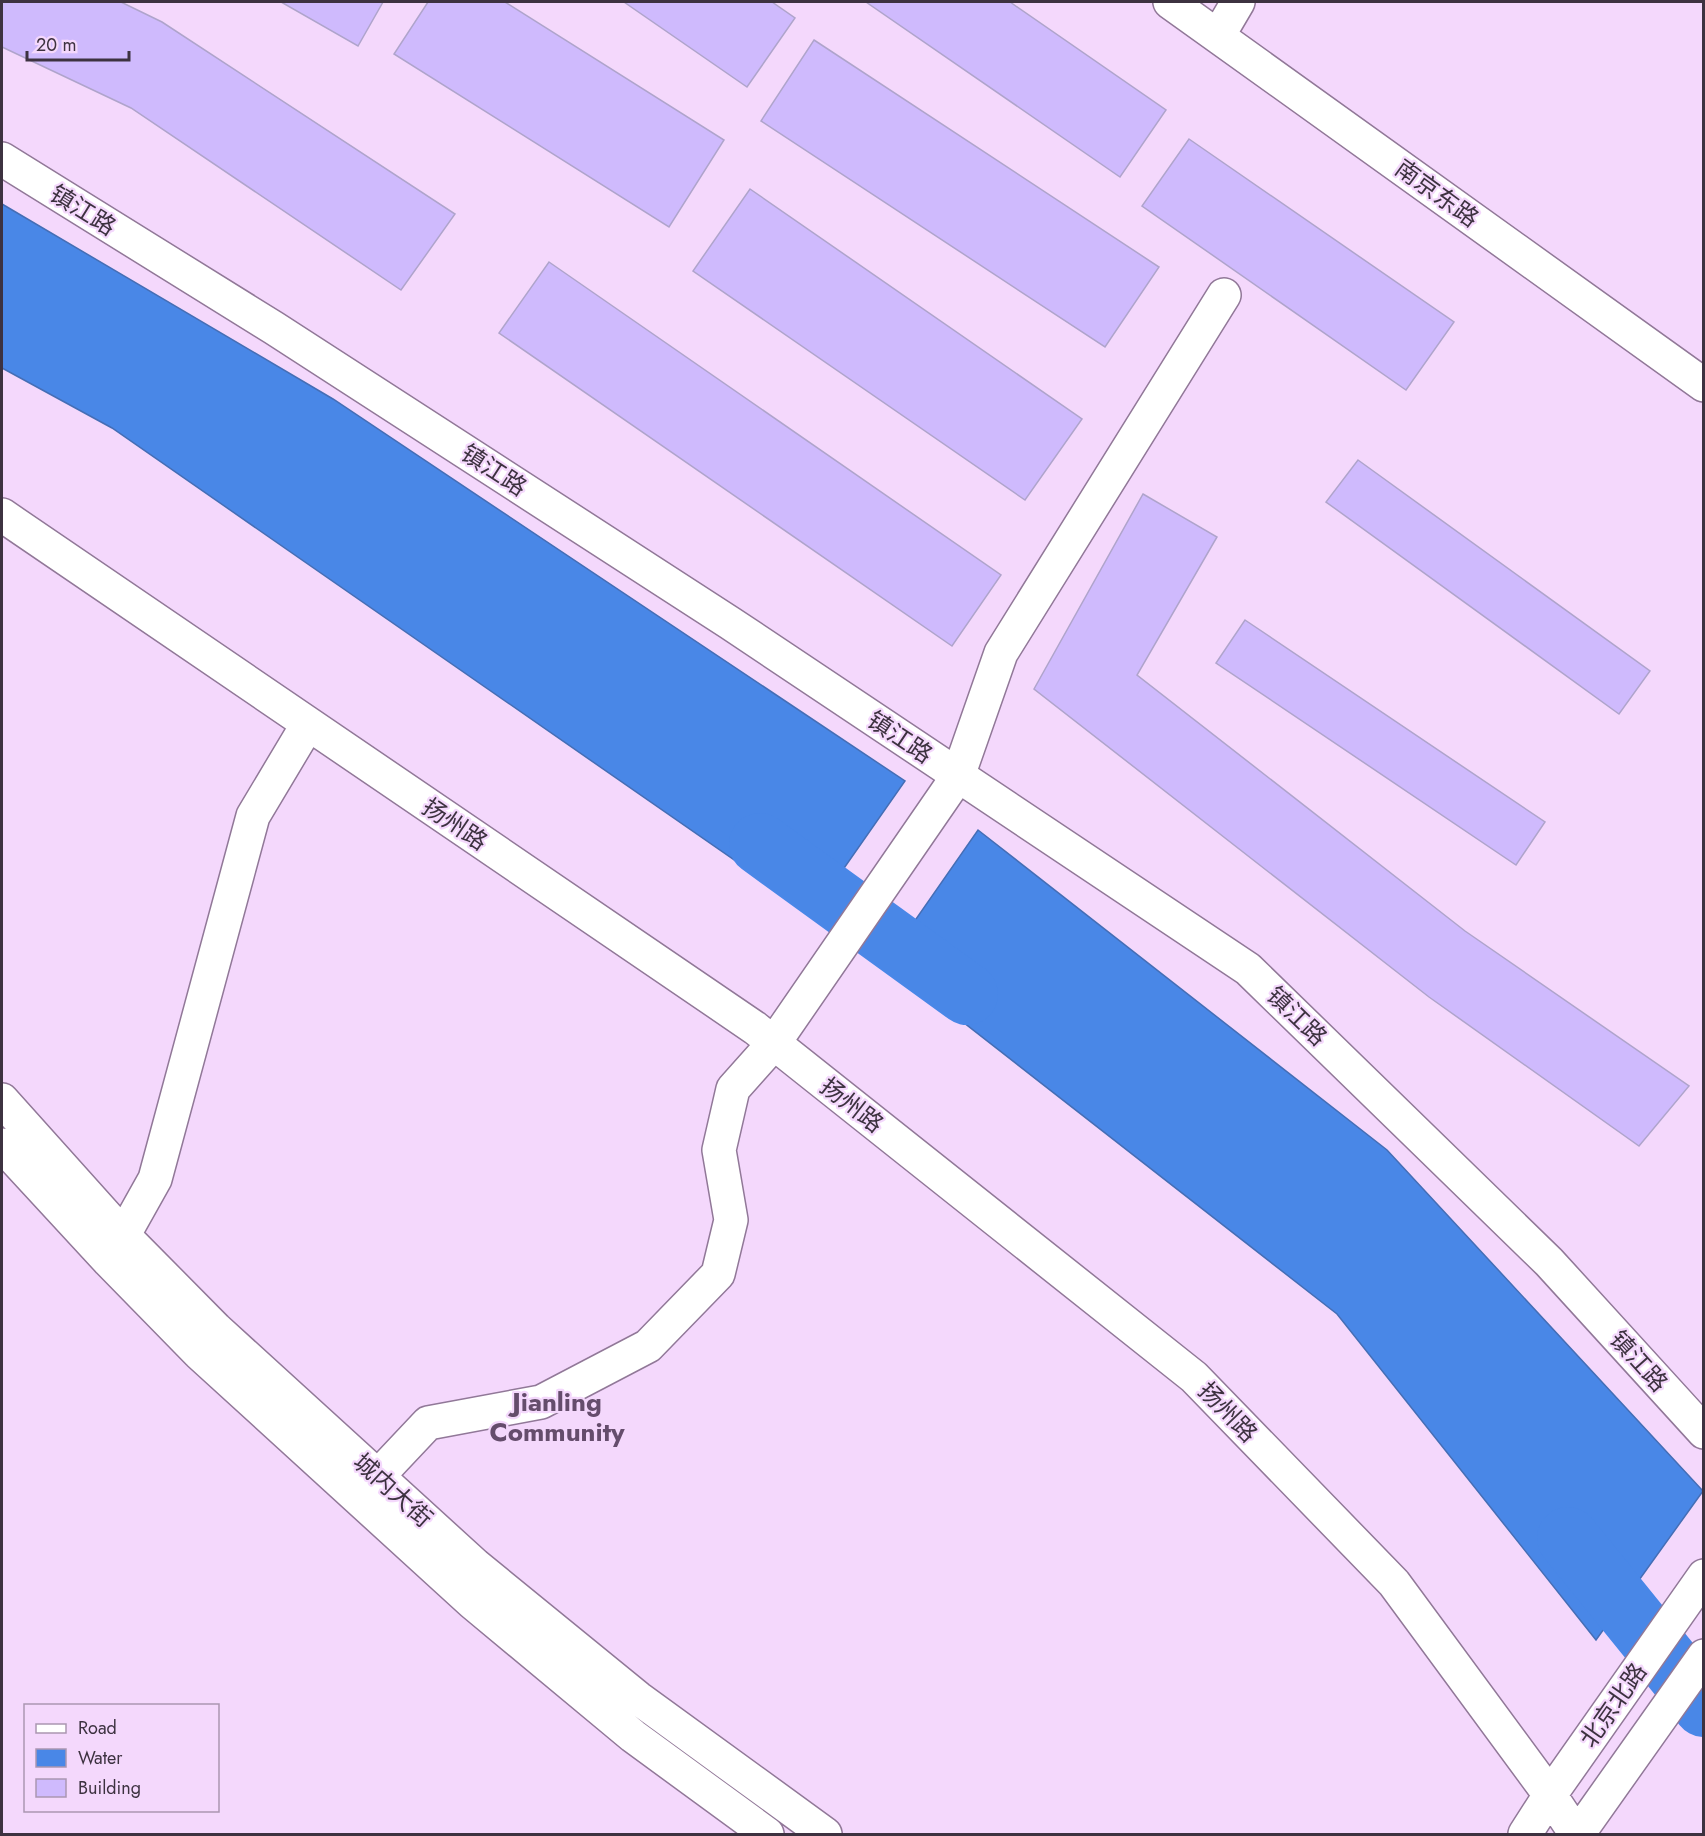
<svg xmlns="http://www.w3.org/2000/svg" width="1705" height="1836" font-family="Jost,'Noto Sans SC',sans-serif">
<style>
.water{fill:#4987e7;stroke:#456eb5;stroke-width:1.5}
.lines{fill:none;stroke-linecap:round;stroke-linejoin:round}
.river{stroke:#4987e7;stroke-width:62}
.building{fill:#cfbafd;stroke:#afa4cb;stroke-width:1.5}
.minor-casing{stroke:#917898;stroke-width:36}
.minor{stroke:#fff;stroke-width:33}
.labels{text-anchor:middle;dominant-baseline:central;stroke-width:4.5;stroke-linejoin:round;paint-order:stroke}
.street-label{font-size:24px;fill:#3d3240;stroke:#f4d8fc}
.neighbourhood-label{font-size:26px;font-weight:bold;fill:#654d6c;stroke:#f4d8fc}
</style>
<rect width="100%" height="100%" fill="#f4d8fc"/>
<path class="water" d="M 2,204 L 333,399 L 905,781 L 812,914 L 112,428 L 2,368 Z
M 978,830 L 1387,1150 L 1703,1491 L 1596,1640 L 1337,1314 L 886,962 Z"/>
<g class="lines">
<path class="river" d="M 760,844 L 967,994
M 1568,1538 L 1704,1706"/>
</g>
<path class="building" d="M 2,2 L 121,2 L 162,22 L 455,214 L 401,290 L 131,108 L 2,47 Z
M 281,2 L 383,2 L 358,46 Z
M 428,2 L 505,2 L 724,140 L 669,227 L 394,54 Z
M 624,2 L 772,2 L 795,18 L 747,87 Z
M 866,2 L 1010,2 L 1166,110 L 1120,177 Z
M 814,40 L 1159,267 L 1105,347 L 761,121 Z
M 1189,139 L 1454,322 L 1406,390 L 1142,206 Z
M 750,189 L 1082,419 L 1025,500 L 693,271 Z
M 549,262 L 1001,575 L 952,646 L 499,333 Z
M 1358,460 L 1650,671 L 1619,714 L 1326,502 Z
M 1143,494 L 1217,537 L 1137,675 L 1465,931 L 1689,1086 L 1639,1146 L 1429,997 L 1034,689 Z
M 1245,620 L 1545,822 L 1516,865 L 1216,663 Z"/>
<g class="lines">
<g class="minor-casing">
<path id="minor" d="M 1170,2 L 1704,385
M 1218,36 L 1238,2
M 2,159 L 274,328 L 730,623 L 1248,969 L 1549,1262 L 1704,1432
M 2,515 L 755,1028 L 1194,1377 L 1394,1583 L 1550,1795 L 1576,1834
M 2,1100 L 124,1236 L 216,1329 L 475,1565 L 638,1698 L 825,1834
M 2,1145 L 109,1261 L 199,1353 L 473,1603 L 633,1736 L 767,1834
M 113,1254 L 155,1179 L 253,816 L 308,724
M 378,1476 L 428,1423 L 541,1402 L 648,1346 L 718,1274 L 731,1220 L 719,1150 L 733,1089 L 774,1043 L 958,776 L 1001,653 L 1224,295
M 1525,1834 L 1550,1795 L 1704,1576
M 1578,1834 L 1704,1656"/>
</g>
<use href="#minor" class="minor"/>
</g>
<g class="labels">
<g class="street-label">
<text transform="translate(1437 193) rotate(36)">南京东路</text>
<text transform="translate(83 210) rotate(32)">镇江路</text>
<text transform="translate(494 470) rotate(33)">镇江路</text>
<text transform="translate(900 737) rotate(34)">镇江路</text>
<text transform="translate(455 824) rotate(34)">扬州路</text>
<text transform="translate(1297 1016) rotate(44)">镇江路</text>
<text transform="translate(852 1105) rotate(38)">扬州路</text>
<text transform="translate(1639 1361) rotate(48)">镇江路</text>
<text transform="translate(1228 1412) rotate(46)">扬州路</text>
<text transform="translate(393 1490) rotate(42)">城内大街</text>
<text transform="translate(1613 1705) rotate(-55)">北京北路</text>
</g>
<g class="neighbourhood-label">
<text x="557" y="1402">Jianling<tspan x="557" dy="30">Community</tspan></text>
</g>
</g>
<rect width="1705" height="1836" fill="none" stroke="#3d3240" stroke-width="6"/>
<rect x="24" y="1704" width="195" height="108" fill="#f4d8fc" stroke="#ab96b1" stroke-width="1.5"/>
<rect x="36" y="1724" width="30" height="9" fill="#ffffff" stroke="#ab96b1" stroke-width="1.5"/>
<text x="78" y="1734" font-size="18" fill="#3d3240">Road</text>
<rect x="36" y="1749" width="30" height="18" fill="#4987e7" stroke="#ab96b1" stroke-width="1.5"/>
<text x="78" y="1764" font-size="18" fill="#3d3240">Water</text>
<rect x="36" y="1779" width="30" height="18" fill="#cfbafd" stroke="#ab96b1" stroke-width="1.5"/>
<text x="78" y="1794" font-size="18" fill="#3d3240">Building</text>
<path d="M27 51v9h102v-9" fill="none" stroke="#3d3240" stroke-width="3"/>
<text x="36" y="51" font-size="18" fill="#3d3240" stroke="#f4d8fc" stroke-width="4.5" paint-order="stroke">20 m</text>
</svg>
